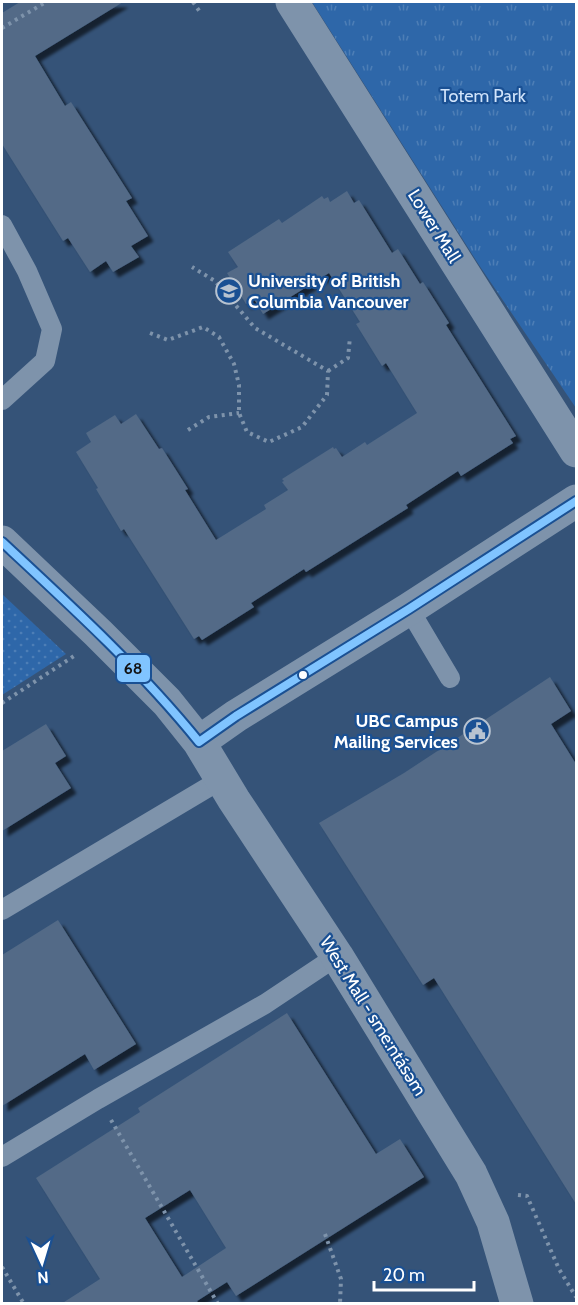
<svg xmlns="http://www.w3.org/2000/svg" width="578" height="1305" font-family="Cabin,sans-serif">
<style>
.grass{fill:url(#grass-dots)}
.park{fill:url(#park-tufts)}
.building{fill:#526a87;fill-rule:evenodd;filter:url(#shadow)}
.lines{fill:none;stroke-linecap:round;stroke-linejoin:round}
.path{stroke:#7e93ab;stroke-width:4;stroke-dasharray:3 4.5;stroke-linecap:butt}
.lane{stroke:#7e93ab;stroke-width:20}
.street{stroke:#7e93ab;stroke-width:33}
.bus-1-casing{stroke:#1a5093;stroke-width:12}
.bus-1{stroke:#80c4ff;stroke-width:8}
.bus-dot{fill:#fff;stroke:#1a5093;stroke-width:2}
.labels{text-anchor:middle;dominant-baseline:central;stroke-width:4.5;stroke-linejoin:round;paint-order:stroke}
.park-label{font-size:18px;fill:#d1e4fb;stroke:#1a5093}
.street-label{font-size:18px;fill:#fff;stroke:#1a5093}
.poi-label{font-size:18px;font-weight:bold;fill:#fff;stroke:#1a5093;text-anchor:start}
.line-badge{stroke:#1a5093;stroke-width:2}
.pale-badge-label{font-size:16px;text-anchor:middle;font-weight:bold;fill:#111}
</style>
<defs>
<pattern id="grass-dots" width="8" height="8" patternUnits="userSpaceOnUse" patternTransform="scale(1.5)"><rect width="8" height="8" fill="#2e67a9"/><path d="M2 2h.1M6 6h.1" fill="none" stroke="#4d7eb6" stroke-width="1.8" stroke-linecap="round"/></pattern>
<pattern id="park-tufts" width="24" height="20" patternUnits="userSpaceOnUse" patternTransform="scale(1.5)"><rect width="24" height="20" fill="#2e67a9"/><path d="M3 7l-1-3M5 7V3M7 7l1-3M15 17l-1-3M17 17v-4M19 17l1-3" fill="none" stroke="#4d7eb6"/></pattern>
<filter id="shadow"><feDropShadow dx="5.5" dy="5.5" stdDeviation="1.5" flood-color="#0009"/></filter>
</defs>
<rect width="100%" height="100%" fill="#355378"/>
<path class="grass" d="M 2,594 L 66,654 L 2,695 Z"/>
<path class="park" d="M 312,2 L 576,2 L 576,408 L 479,265 Z"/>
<path class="building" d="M 20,2 L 123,2 L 35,56 L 65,106 L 71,102 L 132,198 L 126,201 L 148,236 L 131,246 L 139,257 L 113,272 L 106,261 L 90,272 L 68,238 L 63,241 L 2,144 L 2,13 Z
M 347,191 L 354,203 L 359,200 L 392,253 L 398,249 L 420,284 L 423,282 L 449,323 L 446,325 L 516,436 L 510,439 L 513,443 L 461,476 L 458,471 L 406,505 L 408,508 L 306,572 L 304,569 L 251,603 L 254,607 L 202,640 L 199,636 L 194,639 L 124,529 L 121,531 L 96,489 L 98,488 L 76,452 L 91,442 L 86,433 L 115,415 L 121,424 L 136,414 L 159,449 L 162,448 L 188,489 L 185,490 L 216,540 L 266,509 L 264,505 L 288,490 L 282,482 L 284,481 L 282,479 L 333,447 L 334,449 L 336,448 L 342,457 L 365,442 L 367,445 L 417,413 L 386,363 L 382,366 L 356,324 L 360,322 L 329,273 L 263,314 L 254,299 L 246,304 L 227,273 L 238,267 L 228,252 L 279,219 L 282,223 L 322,196 L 324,199 L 328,197 L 330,202 Z
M 550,677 L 571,711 L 551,724 L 576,764 L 576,1204 L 434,978 L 423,985 L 319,823 L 404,773 Z
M 46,724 L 66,756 L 55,763 L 71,788 L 2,831 L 2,751 Z
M 58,920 L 136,1044 L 94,1070 L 85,1054 L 2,1106 L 2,955 Z
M 287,1013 L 376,1154 L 400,1139 L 424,1177 L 236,1296 L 227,1282 L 197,1301 L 199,1304 L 61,1304 L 100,1279 L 36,1178 L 140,1112 L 138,1108 ZM 190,1190 L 226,1248 L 182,1277 L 145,1218 Z"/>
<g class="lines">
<path class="path" d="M 193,2 L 200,12
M 2,28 L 46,2
M 150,333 L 168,340 L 203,327 L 219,337 L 234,364 L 239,385 L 239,413 L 247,432 L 269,442 L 302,427 L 327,395 L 328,371 L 255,328 L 215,281 L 192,267
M 328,371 L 348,358 L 350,337
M 188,430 L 209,417 L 239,413
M 2,703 L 74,656
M 111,1120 L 218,1304
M 518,1195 L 527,1196 L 559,1269 L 576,1297
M 325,1234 L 341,1279 L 340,1304
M 2,1267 L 24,1304"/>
<path class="lane" d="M 2,225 L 27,271 L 52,329 L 45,361 L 2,400
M 409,609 L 450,678
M 2,910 L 222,779
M 2,1157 L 98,1099 L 265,1004 L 337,956"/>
<path class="street" d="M 292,2 L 576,451
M 2,542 L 98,633 L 167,702 L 199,742 L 234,800 L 337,956 L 471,1174 L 493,1222 L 517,1304
M 199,742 L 236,716 L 409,609 L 576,501"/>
<g class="bus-1-casing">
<path id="bus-1" d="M 2,542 C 71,606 140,669 199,742 L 236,716 L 409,609 L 576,501"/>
</g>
<use href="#bus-1" class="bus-1"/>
</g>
<defs>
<g id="university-ring" transform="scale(1.35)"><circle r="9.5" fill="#1a5093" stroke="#b8c3d0" stroke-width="1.5"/><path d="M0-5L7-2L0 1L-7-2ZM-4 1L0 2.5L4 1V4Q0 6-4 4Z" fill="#b8c3d0"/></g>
<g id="civic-ring" transform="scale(1.35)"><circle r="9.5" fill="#1a5093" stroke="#b8c3d0" stroke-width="1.5"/><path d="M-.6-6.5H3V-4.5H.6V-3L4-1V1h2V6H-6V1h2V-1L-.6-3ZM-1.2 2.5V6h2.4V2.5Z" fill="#b8c3d0"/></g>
</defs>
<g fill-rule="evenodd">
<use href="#university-ring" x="229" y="291"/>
<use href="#civic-ring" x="477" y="731"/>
</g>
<circle class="bus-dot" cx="303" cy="675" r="5"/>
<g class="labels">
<g class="park-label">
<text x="483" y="96">Totem Park</text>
</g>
<g class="street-label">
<text transform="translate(434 226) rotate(58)">Lower Mall</text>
<text transform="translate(373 1016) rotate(58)">West Mall - sme:ntásəm</text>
</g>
<g class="poi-label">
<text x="248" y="281">University of British<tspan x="248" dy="21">Columbia Vancouver</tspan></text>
<text x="458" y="721" text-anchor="end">UBC Campus<tspan x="458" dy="21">Mailing Services</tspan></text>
</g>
</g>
<rect class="line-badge" x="116" y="654" width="35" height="29" rx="6" fill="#80c4ff"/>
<g class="pale-badge-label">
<text x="133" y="674">68</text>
</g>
<rect width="578" height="1305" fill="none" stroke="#ffffff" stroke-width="6"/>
<g transform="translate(42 1263) rotate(176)" stroke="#1a5093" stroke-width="4.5" paint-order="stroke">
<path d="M0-4.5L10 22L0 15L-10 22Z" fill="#ffffff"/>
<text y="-9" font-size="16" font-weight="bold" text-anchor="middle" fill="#ffffff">N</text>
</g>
<path d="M374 1281v9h100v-9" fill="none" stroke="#ffffff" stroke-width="3"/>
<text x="383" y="1281" font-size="18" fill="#ffffff" stroke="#1a5093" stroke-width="4.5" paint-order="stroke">20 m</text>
</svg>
